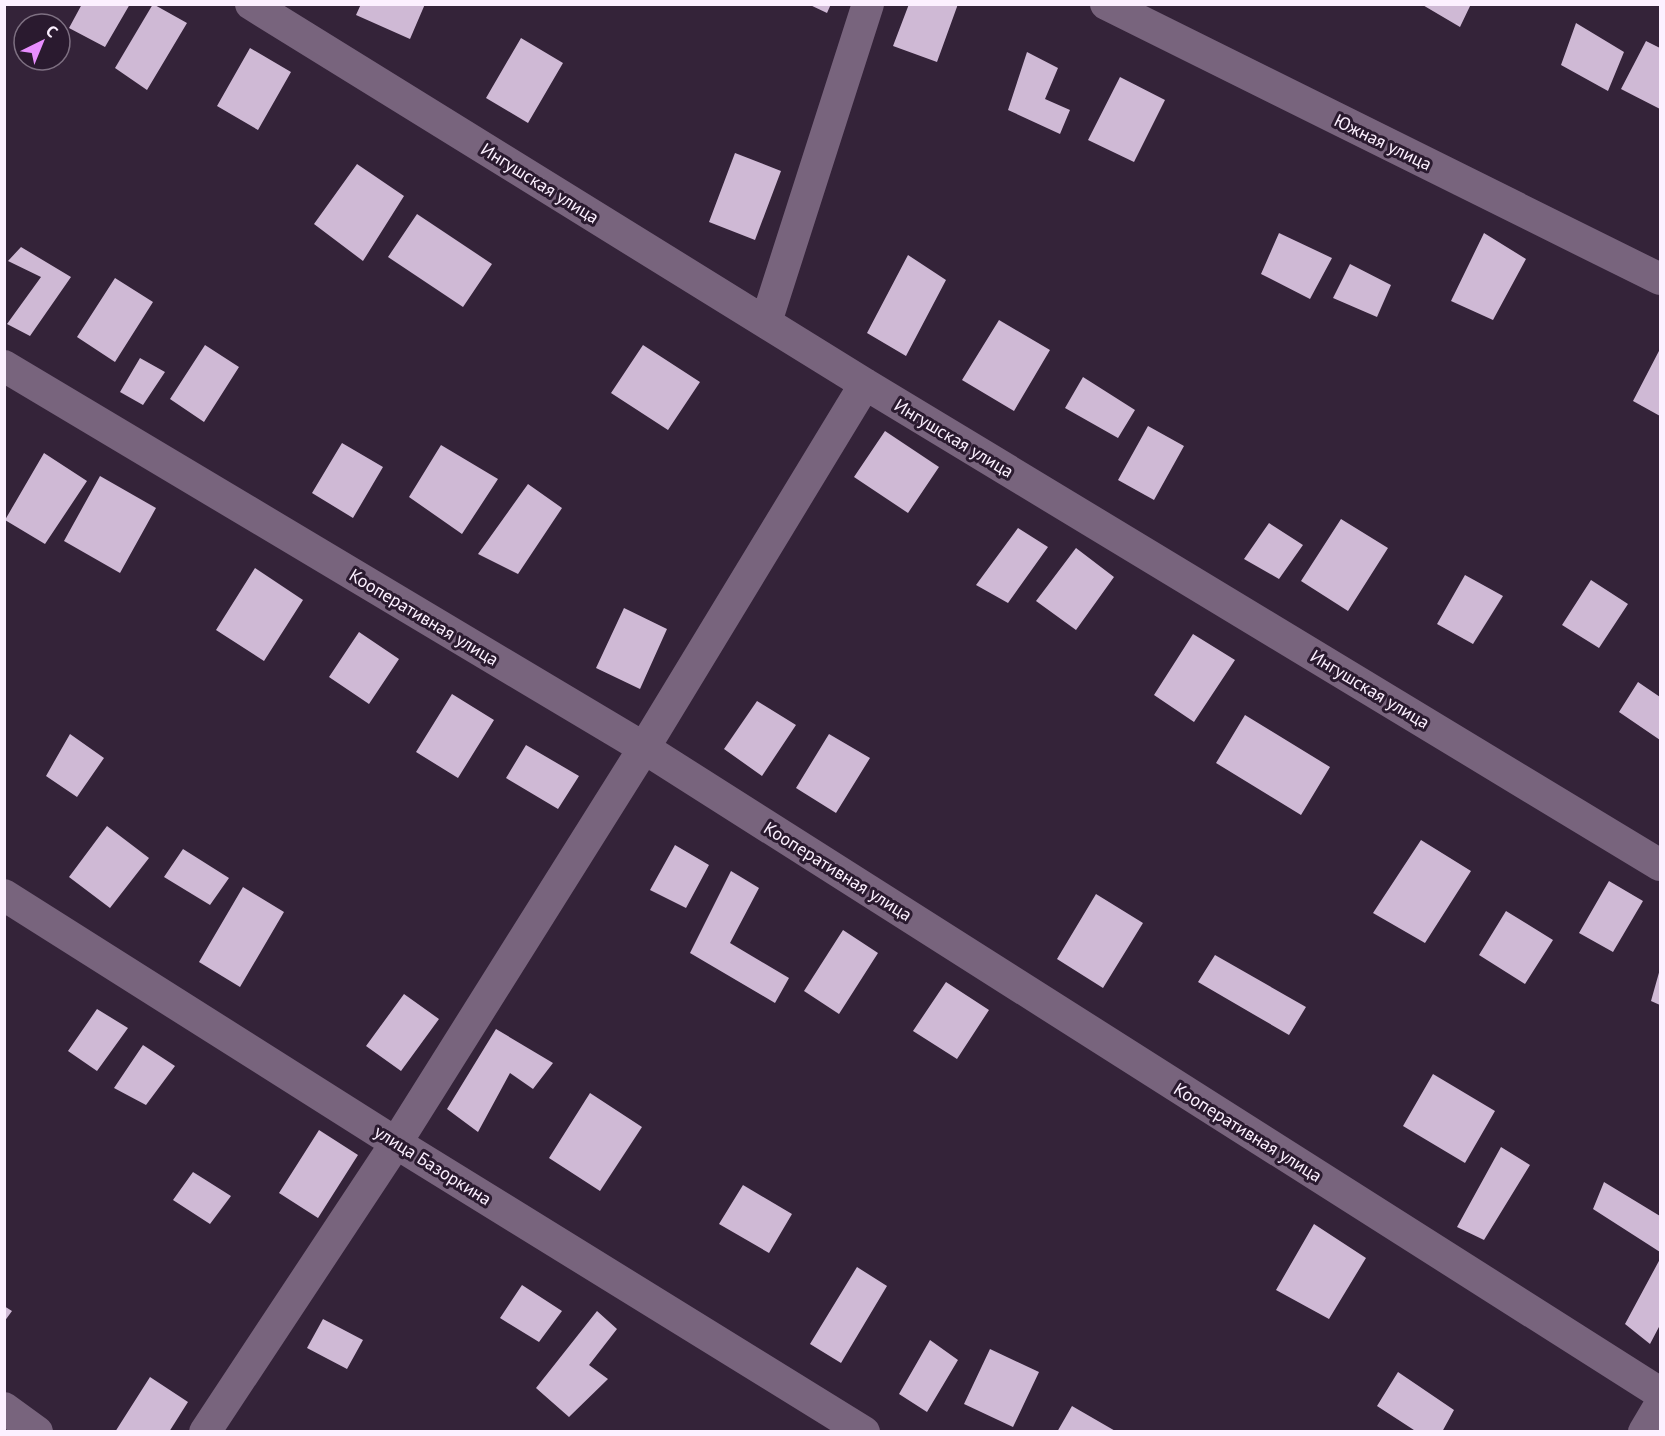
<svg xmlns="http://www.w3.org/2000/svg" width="1665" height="1436" font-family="'PT Sans',sans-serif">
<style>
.building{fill:#cfb9d5}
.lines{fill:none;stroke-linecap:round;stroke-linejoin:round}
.minor{stroke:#78647d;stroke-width:32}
.labels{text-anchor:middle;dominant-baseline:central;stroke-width:6;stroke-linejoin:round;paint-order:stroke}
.street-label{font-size:18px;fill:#fcf0ff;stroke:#2a1a2f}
</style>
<rect width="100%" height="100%" fill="#342339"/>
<path class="building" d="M 82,4 L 130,4 L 105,47 L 69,28 Z
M 153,4 L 187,23 L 147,90 L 115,68 Z
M 361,4 L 425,4 L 410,39 L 356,15 Z
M 808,4 L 831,4 L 827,13 Z
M 909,4 L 958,4 L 937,62 L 893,46 Z
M 1421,4 L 1471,4 L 1460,27 Z
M 1576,23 L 1624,52 L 1608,91 L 1561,65 Z
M 521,38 L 563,63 L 528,123 L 486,98 Z
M 1646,41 L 1660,48 L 1660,109 L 1621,89 Z
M 250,48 L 291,72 L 258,130 L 217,106 Z
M 1027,52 L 1058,68 L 1045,99 L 1070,110 L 1060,134 L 1008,110 Z
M 1120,77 L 1165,100 L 1134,162 L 1088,140 Z
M 735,153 L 781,171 L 755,240 L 709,222 Z
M 357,164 L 404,196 L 363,261 L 314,224 Z
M 417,214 L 492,264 L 463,307 L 388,257 Z
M 1279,233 L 1332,258 L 1310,299 L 1261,274 Z
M 1484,233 L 1526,259 L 1493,320 L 1451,301 Z
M 21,247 L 71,277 L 30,336 L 7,324 L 41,277 L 8,261 Z
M 908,255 L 946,280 L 906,356 L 867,333 Z
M 1350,264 L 1391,285 L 1377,317 L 1333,298 Z
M 115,278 L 153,302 L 115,362 L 77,337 Z
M 999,320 L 1050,350 L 1014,411 L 962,380 Z
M 205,345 L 239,367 L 204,422 L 170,399 Z
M 643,345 L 700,382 L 668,430 L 611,393 Z
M 1660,349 L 1660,416 L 1633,401 Z
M 140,358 L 165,372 L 143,405 L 120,392 Z
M 1083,377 L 1135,410 L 1118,438 L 1065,408 Z
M 1148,426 L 1184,446 L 1154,500 L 1118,480 Z
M 885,431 L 939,467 L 908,513 L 854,477 Z
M 342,443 L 383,467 L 353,518 L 312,493 Z
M 441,445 L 498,479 L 462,534 L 409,497 Z
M 44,453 L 87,481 L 45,544 L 5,520 Z
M 100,476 L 156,508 L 120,573 L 64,541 Z
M 528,484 L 562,508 L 518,574 L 478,554 Z
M 1341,519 L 1388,548 L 1348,611 L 1301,581 Z
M 1269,523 L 1303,545 L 1279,579 L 1244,559 Z
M 1018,528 L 1048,547 L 1008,603 L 976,585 Z
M 1076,548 L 1114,577 L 1076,630 L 1036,601 Z
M 255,568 L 303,600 L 264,661 L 216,630 Z
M 1465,575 L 1503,596 L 1473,644 L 1437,624 Z
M 1591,580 L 1628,604 L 1599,648 L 1562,625 Z
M 624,608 L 667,629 L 640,689 L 596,668 Z
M 359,632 L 399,659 L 369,704 L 329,677 Z
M 1193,634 L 1235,660 L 1194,722 L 1154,695 Z
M 1638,682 L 1660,697 L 1660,740 L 1619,712 Z
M 452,694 L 494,720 L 458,778 L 416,752 Z
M 757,701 L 796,725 L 762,776 L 724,749 Z
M 1245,715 L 1330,767 L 1301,815 L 1216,763 Z
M 70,734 L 104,758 L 77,797 L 46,776 Z
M 829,734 L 870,758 L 836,813 L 796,788 Z
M 526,745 L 579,776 L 558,809 L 506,778 Z
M 107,826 L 149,858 L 110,908 L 69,877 Z
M 1421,840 L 1471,871 L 1425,943 L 1373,913 Z
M 675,845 L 709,865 L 686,908 L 650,890 Z
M 183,849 L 229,878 L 210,905 L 164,877 Z
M 731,871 L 759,888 L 730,943 L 789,978 L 775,1003 L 690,953 Z
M 1609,881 L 1643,901 L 1613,952 L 1579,933 Z
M 243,887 L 284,912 L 240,987 L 199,962 Z
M 1096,894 L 1143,923 L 1103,988 L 1057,959 Z
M 1506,911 L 1553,940 L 1525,984 L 1479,955 Z
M 843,930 L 878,953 L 839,1014 L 804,991 Z
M 1215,955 L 1306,1007 L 1289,1035 L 1198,982 Z
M 1660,969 L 1660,1005 L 1651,1001 Z
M 946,982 L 989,1010 L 957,1059 L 913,1031 Z
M 404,994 L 439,1019 L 401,1071 L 366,1046 Z
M 97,1009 L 128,1028 L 97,1071 L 68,1051 Z
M 496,1029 L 553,1063 L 533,1089 L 510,1073 L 478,1132 L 447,1109 Z
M 143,1045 L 175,1066 L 146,1105 L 114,1088 Z
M 1433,1074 L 1495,1111 L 1465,1163 L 1403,1126 Z
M 590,1093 L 642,1127 L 600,1191 L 549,1158 Z
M 319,1130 L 358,1155 L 318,1218 L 279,1193 Z
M 1501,1147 L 1530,1165 L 1484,1240 L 1457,1227 Z
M 193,1172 L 231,1196 L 210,1224 L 173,1200 Z
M 1604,1182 L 1660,1216 L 1660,1252 L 1593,1209 Z
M 743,1185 L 792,1214 L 769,1253 L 719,1224 Z
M 1314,1224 L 1366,1258 L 1329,1319 L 1276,1290 Z
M 1660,1259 L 1660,1325 L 1650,1344 L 1625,1324 Z
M 857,1267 L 887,1286 L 841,1363 L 810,1344 Z
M 522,1285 L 562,1311 L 539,1342 L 500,1318 Z
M 4,1306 L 12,1311 L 4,1322 Z
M 597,1311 L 617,1329 L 589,1365 L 608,1379 L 569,1417 L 536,1388 Z
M 323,1319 L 363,1340 L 347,1369 L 307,1348 Z
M 930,1340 L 958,1360 L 927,1412 L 899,1394 Z
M 990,1349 L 1039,1372 L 1013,1427 L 964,1404 Z
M 1398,1372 L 1454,1410 L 1442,1432 L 1417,1432 L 1377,1406 Z
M 150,1377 L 188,1402 L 169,1432 L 115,1432 Z
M 1072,1406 L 1117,1432 L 1057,1432 Z"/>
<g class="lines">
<path class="minor" d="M 251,4 L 865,384 L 1660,865
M 1106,4 L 1660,279
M 766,322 L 868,4
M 4,366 L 644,748 L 1660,1393
M 4,895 L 396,1143 L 864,1432
M 4,1408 L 37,1432
M 205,1432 L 396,1143 L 644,748 L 865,384
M 1644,1432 L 1660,1405"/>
</g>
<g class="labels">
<g class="street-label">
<text transform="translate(1383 142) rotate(26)">Южная улица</text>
<text transform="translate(540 183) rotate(32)">Ингушская улица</text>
<text transform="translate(954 438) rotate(31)">Ингушская улица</text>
<text transform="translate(424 617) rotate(31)">Кооперативная улица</text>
<text transform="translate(1370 689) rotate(31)">Ингушская улица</text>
<text transform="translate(838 871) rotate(32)">Кооперативная улица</text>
<text transform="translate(1248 1132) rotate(32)">Кооперативная улица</text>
<text transform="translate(433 1165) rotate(32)">улица Базоркина</text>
</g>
</g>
<rect width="1665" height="1436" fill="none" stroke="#fcf0ff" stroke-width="12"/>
<g transform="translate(42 42) rotate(43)"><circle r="28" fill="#2a1a2f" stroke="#7e7082" stroke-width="1.5"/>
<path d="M0-4.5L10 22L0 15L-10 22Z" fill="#e88eff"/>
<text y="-9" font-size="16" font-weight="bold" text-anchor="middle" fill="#fcf0ff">С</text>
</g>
</svg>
